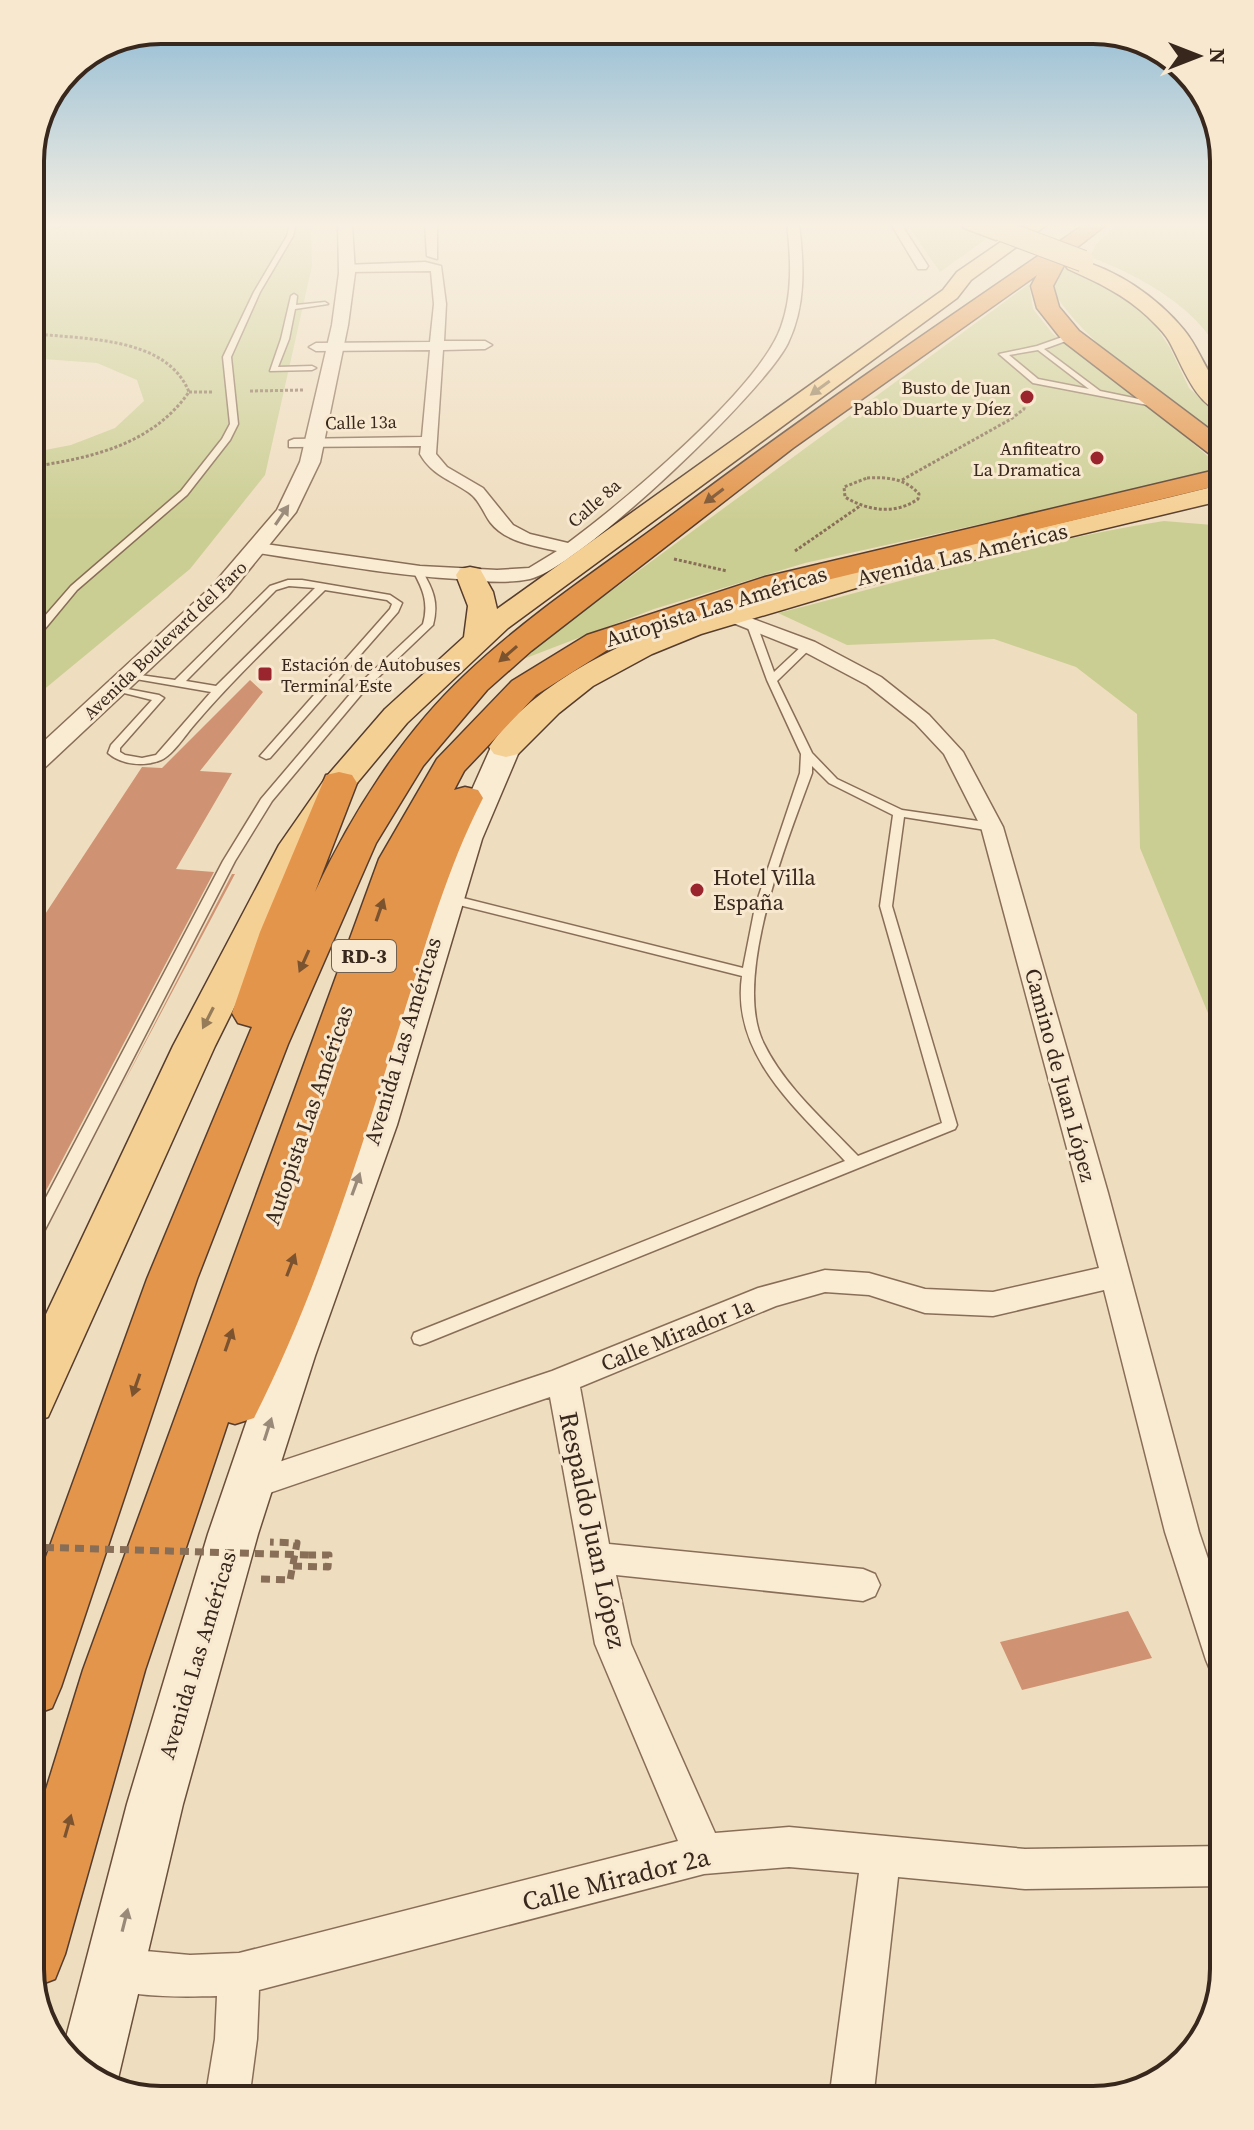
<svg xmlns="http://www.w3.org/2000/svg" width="1254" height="2130" font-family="'Source Serif 4',serif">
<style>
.green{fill:#cbce93}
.building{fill:#cf9373}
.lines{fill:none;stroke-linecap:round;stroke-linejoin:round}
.service-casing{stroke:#896e57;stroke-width:3}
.minor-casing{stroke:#896e57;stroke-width:3}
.tertiary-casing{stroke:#896e57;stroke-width:3}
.secondary-casing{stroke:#6a4f3a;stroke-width:3}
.primary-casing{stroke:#563c2c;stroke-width:3}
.motorway-casing{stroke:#563c2c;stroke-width:3}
.path-far1{stroke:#896e57;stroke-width:3;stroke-dasharray:3 2;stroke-linecap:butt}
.path{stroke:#896e57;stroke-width:7;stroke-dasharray:9 6;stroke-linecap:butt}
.service{fill:#faebd3;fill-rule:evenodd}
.minor{fill:#faebd3;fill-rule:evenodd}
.tertiary{fill:#faebd3;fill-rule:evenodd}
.secondary{fill:#faebd3;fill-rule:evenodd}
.primary{fill:#f5d095;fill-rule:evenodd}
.motorway{fill:#e3954c;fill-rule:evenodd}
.primary-bridge-casing{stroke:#563c2c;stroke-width:23;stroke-linecap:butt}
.path-bridge{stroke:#896e57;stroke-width:7;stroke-dasharray:9 6;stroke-linecap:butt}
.primary-bridge{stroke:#f5d095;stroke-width:21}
.oneway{fill:#967c58}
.oneway2{fill:#7c532f}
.oneway3{fill:#998978}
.poi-dot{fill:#9a252e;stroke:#f7e8cf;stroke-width:3}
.labels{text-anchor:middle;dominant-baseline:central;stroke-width:6;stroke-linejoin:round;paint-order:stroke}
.far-poi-label{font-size:18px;fill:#38271c;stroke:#f7e8cf;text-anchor:end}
.far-street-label{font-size:18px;fill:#38271c;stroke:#f7e8cf}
.shield{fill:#f7e8cf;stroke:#716152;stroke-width:2}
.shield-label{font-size:20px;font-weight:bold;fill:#38271c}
.street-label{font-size:22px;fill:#38271c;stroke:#f7e8cf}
.poi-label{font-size:22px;fill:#38271c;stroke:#f7e8cf;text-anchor:start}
.near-street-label{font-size:26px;fill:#38271c;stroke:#f7e8cf}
.rim{fill:none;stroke:#38271c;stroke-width:4}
</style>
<rect width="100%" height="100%" fill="#efddbf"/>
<path class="green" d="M 30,224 L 311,224 L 312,266 L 265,475 L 190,569 L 30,701 L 30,453 L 71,445 L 115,428 L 144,401 L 137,380 L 97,363 L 30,358 Z
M 907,224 L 956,224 L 986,239 L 940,272 Z
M 1118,224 L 1224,224 L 1224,365 C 1208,312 1139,275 1090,257 L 1096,244 Z
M 1065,268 L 1117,293 L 1149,316 L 1170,348 L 1189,388 L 1224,420 L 1224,440 C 1170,398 1086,348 1052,289 L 1061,270 Z
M 1029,284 L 1033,309 L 1053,334 L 1153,409 L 1224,470 L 805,563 L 654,609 L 513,663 Z
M 1164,521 L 1213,525 L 1224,531 L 1224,1052 L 1140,848 L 1137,714 L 1076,667 L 994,639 L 847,645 L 778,613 C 906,581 1033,541 1164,521 Z"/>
<path class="building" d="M 250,680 L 263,692 L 200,771 L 232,773 L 176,869 L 214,872 L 30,1221 L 30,937 L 142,767 L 162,768 Z
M 232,874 L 235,874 L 118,1094 Z
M 1128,1611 L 1152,1658 L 1022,1690 L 1000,1642 Z"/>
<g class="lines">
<g class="service-casing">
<path id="service" d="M 56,224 L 63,224 L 57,228 L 54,226 Z
M 290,224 L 296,224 L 293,236 L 260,292 L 231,357 L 238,424 L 230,440 L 187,495 L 77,590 L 34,642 L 30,643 L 30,633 L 71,586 L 181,491 L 222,439 L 230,424 L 223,357 L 254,292 L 287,236 Z
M 294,294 L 297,296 L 296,305 L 325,302 L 328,304 L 295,309 L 289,339 L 278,367 L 312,366 L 316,368 L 312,370 L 270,371 L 281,339 L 291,296 Z
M 1071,334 L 1074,338 L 1044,349 L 1100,391 L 1163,404 L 1163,408 L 1033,383 L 999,354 L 1037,346 ZM 1038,350 L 1089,389 L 1038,379 L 1009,355 Z
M 415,569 L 421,569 C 433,589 439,602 433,625 L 365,690 L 272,801 L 235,861 L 38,1243 L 36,1247 L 30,1249 L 30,1228 L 223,861 L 261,799 L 357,686 L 423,624 C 429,603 423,589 413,571 Z
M 302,580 L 390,595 L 402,603 L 398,612 L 270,758 L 266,759 L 260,756 L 390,609 L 392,604 L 387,600 L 325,590 C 281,634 235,677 195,724 C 186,734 173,755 161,760 C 144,767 122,765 108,753 L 111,745 L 152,700 L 112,690 L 112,686 L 159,695 L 164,698 L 120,748 L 120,752 L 125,755 L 142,758 L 156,755 L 211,692 L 130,678 L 126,677 L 126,673 L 175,680 L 270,586 L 288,580 ZM 289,586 L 315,588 L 216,686 L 186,681 L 276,590 Z
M 752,622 L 757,625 L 774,672 L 804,644 L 813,646 L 777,681 L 812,753 L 837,779 L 902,810 L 992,823 L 998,827 L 992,831 L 904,817 L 892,906 L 957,1125 L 955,1129 L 426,1343 L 420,1345 L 414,1343 L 412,1338 L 414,1333 L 845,1161 C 797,1109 731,1055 742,976 L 443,901 L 441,898 L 447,894 L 743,968 L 755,907 L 800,773 L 801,754 L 767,680 L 747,625 ZM 812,766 L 829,783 L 893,815 L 880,906 L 942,1123 L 858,1156 C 825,1121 785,1087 764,1044 C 731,979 788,839 812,773 Z"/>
</g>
<g class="minor-casing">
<path id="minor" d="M 425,224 L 437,224 L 437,259 L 427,256 Z
M 787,224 L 799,224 C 804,264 806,306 788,343 C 764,392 580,567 530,579 C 506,584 481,581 457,579 C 390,575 324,563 258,553 L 249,548 L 258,543 L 420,566 L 497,570 L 529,568 L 557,551 C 535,546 505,542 490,522 C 483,512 479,499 468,492 C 449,479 432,475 420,454 L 421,446 L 289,447 L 289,441 L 294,439 L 422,437 L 430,350 L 316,351 L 309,347 L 316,343 L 430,342 L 434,304 L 431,271 L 347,272 L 343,271 L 343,265 L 425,262 L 441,266 L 446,304 L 444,341 L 485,341 L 492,345 L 485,349 L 443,350 L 436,454 L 447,467 L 483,488 L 513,525 L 530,534 L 568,543 C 623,502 759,389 781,327 C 793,294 791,258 787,224 Z
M 891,224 L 901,224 L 928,266 L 926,269 L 918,269 Z
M 729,610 L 815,642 L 881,677 L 929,715 L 963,752 L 1003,827 L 1108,1193 L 1199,1532 L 1224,1606 L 1224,1677 L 1211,1672 L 1206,1660 L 1165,1532 L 1104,1290 L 993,1316 L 925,1313 L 869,1295 L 825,1292 L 776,1306 L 580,1387 L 609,1544 L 863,1569 L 875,1574 L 880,1585 L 875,1596 L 863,1601 L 616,1575 L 631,1644 L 715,1833 L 789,1827 L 1025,1849 L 1224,1846 L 1224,1886 L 1025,1889 L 898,1877 L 873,2100 L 829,2100 L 859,1873 L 789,1867 L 704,1874 L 259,1990 L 257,2039 L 249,2100 L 205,2100 L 215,2039 L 217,1996 C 179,1997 132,1998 97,1984 L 91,1969 L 97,1954 L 112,1948 L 190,1955 L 239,1953 L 678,1841 L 595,1644 L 550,1397 L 249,1500 L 237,1496 L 232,1486 L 237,1476 L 552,1371 L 758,1288 L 825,1270 L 869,1273 L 925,1289 L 993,1292 L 1099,1268 L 981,827 L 944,754 L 915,723 L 867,685 L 801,650 L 723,619 L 720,615 Z"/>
</g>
<g class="tertiary-casing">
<path id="tertiary" d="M 338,224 L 352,224 L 355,273 L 348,325 L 320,462 L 296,512 L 227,597 L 39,773 L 30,776 L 30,754 L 211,587 L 277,510 L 300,462 L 332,325 L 339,273 Z"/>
</g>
<g class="secondary-casing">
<path id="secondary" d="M 506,738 L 517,741 L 521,747 L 482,839 L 397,1125 L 315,1356 L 258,1534 L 183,1804 L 116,2087 L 88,2078 L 63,2049 L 127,1804 L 208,1534 L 269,1356 L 357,1125 L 450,839 L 491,747 L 495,741 Z"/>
</g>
<g class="primary-casing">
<path id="primary" d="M 962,224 L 987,224 L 1005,234 L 996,240 L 964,228 Z
M 1027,224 L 1048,224 L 971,280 L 957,298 L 508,628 L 407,723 L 352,789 L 315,845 L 215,1046 L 48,1417 L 30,1423 L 30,1348 L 173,1046 L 279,845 L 327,776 L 385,709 L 464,637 L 468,606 L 456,575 L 460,569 L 470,567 L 480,569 L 493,592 L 497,609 L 943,290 L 957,272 Z
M 1075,259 C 1116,269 1157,297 1184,330 C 1200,349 1206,374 1224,392 L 1224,413 C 1195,406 1182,364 1169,341 C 1164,332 1155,324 1148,317 C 1125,295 1097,282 1068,269 L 1065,265 L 1068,261 Z
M 1224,484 L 1224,500 L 856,588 L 701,634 L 652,654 L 593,686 L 559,713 L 518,754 L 506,757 L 494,754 L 489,747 C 575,623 830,575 971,544 C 1055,524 1140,505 1224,484 Z"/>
</g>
<g class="motorway-casing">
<path id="motorway" d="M 1085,224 L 1107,224 L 1071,252 L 1053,286 L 1059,307 L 1079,331 L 1224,440 L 1224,460 L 1215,458 L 1063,341 L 1037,308 L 1031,286 L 1037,275 L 793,448 L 531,651 L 487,690 L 423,766 L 376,843 L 288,1044 L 197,1279 L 61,1687 L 52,1708 L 30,1716 L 30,1601 L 147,1279 L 252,1027 L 238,1023 L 232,1013 L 260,932 L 326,775 L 339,772 L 352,775 L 357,783 L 315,892 C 351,815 402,734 465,675 C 530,613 608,563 680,509 C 812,410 949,317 1085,224 Z
M 1224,468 L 1224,484 L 786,590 L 609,649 L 536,695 L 464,771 L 454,790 L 465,787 L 478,790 L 483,798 C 445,872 424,952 398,1031 C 357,1161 316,1296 254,1418 L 235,1424 L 228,1422 L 145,1670 L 65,1954 L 55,1979 L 34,1987 L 30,1969 L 30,1841 L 83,1670 L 379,859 L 437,759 L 512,681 L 587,635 L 765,577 Z"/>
</g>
<path class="path-far1" d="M 30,333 C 82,340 166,335 189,392 C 152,445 91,458 30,467
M 250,391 L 304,390
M 189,392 L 212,392
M 867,478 C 887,477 905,478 919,494 L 918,499 C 895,515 868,511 845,497 L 844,487 Z
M 902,480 L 1011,419 L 1024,409 L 1025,396
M 795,551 L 860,506
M 674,559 L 727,571"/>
<path class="path" d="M 293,1566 L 328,1567 L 329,1555 L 309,1555
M 261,1579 L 290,1580 L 297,1543 L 270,1542"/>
<use href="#service" class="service"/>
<use href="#minor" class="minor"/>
<use href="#tertiary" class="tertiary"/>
<use href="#secondary" class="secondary"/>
<use href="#primary" class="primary"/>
<use href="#motorway" class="motorway"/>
<g class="primary-bridge-casing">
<path id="primary-bridge" d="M 1003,231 L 1083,261"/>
</g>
<path class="path-bridge" d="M 30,1547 L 309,1555"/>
<use href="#primary-bridge" class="primary-bridge"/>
</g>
<defs><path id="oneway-solid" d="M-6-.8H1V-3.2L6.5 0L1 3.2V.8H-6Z" transform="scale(2)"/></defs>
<g class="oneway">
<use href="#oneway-solid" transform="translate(820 388) rotate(144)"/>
<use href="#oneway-solid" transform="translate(208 1018) rotate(117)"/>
</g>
<g class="oneway2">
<use href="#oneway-solid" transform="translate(714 496) rotate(143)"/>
<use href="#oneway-solid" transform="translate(508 654) rotate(139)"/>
<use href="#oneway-solid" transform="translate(380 910) rotate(-71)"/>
<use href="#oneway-solid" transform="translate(304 961) rotate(114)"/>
<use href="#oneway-solid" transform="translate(291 1265) rotate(-69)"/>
<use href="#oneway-solid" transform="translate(229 1340) rotate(-71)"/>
<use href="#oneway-solid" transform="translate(136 1385) rotate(109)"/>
<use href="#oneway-solid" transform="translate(68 1826) rotate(-74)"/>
</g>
<g class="oneway3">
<use href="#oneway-solid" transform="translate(282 515) rotate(-56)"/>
<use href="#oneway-solid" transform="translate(356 1184) rotate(-70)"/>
<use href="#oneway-solid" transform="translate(268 1429) rotate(-72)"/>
<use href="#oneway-solid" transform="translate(125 1920) rotate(-76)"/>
</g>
<linearGradient id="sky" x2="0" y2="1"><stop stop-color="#8cb9d4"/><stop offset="0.43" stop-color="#f8f0e2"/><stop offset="1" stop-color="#f8f0e2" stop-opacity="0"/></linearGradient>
<rect width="1254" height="522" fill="url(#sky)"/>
<g class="poi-dot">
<circle cx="1027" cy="397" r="8"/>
<circle cx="1097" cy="458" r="8"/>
<rect x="257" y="666" width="16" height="16" rx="4"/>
<circle cx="697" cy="890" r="8"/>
</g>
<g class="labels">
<g class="far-poi-label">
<text x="1011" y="387">Busto de Juan<tspan x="1011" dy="21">Pablo Duarte y Díez</tspan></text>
<text x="1081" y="448">Anfiteatro<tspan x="1081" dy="21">La Dramatica</tspan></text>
<text x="281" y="664" text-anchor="start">Estación de Autobuses<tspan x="281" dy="21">Terminal Este</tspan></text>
</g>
<g class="far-street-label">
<text transform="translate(361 422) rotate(-1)">Calle 13a</text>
<text transform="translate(594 503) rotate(-41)">Calle 8a</text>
<text transform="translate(165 640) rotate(-44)">Avenida Boulevard del Faro</text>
</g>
<rect class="shield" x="332" y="940" width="64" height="32" rx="6"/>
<g class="shield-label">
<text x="364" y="956">RD-3</text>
</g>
<g class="street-label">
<text transform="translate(962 554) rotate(-13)">Avenida Las Américas</text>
<text transform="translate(716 606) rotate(-17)">Autopista Las Américas</text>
<text transform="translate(402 1041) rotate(-73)">Avenida Las Américas</text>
<text transform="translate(1061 1075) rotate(75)">Camino de Juan López</text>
<text transform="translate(308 1115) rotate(-71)">Autopista Las Américas</text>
<text transform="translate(677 1334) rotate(-22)">Calle Mirador 1a</text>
<text transform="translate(197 1655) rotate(-73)">Avenida Las Américas</text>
</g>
<g class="poi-label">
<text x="713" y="877">Hotel Villa<tspan x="713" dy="25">España</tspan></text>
</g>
<g class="near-street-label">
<text transform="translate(593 1530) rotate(78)">Respaldo Juan López</text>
<text transform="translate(616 1879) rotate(-14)">Calle Mirador 2a</text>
</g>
</g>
<path d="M0 0H1254V2130H0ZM161 44H1093A117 117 0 0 1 1210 161V1969A117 117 0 0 1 1093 2086H161A117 117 0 0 1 44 1969V161A117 117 0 0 1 161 44Z" fill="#f7e8cf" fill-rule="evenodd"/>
<path class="rim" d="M161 44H1093A117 117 0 0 1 1210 161V1969A117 117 0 0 1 1093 2086H161A117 117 0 0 1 44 1969V161A117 117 0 0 1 161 44Z"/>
<g transform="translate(1198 56) rotate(90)" stroke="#f7e8cf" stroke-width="6" paint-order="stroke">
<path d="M0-6L14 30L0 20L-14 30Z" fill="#38271c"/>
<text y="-12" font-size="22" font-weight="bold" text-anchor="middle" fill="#38271c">N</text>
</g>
</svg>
